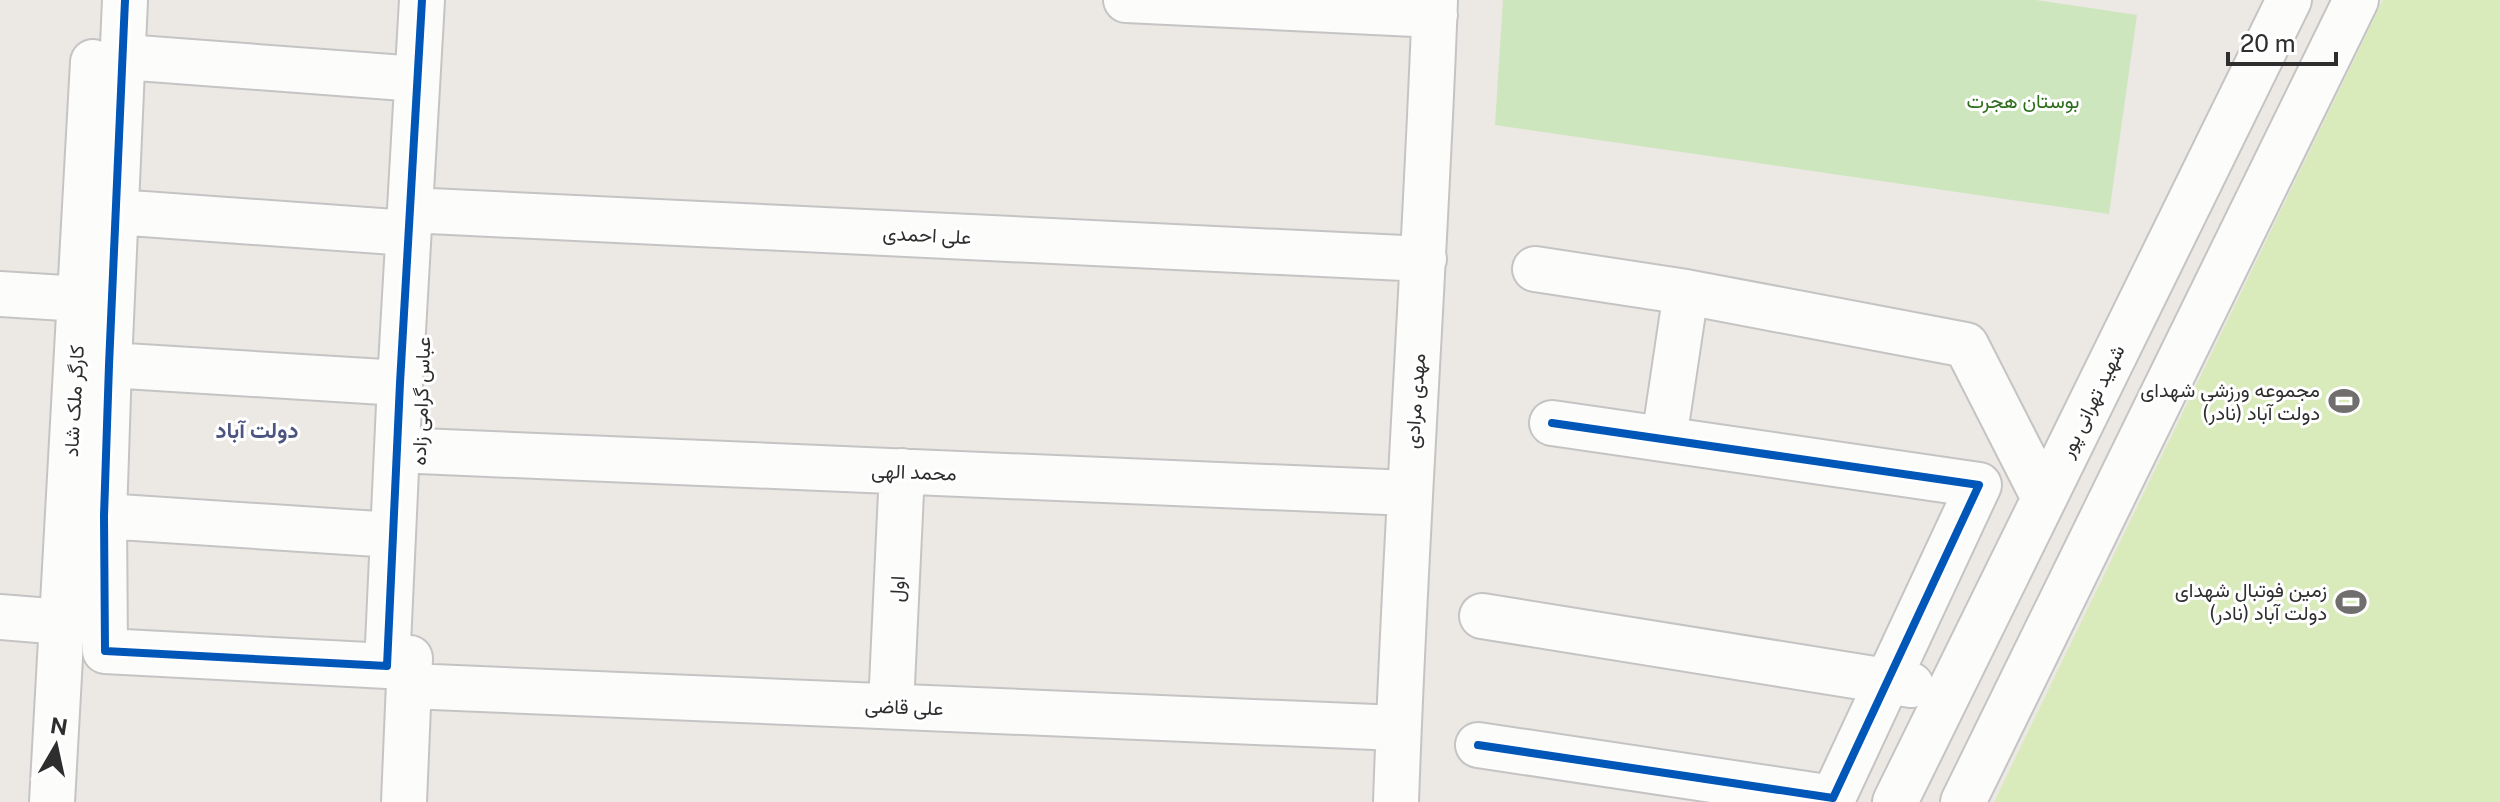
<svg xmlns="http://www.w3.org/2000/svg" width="2500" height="802" font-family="'Public Sans',Vazirmatn,sans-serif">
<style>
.green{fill:#cee6be}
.pitch{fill:#d9eabb}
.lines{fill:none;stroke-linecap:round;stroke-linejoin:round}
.minor-casing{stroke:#c5c4c5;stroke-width:48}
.minor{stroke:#fcfcfb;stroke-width:44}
.cycleway-casing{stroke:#fff;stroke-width:13}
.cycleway{stroke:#0057b8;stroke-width:8}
.labels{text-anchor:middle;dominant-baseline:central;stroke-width:6;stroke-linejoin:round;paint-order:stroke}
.park-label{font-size:20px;fill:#2c6e1b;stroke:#fff}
.street-label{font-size:20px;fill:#2e2e2e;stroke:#fff}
.poi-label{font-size:20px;fill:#2e2e2e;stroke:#fff;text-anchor:end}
.neighbourhood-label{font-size:22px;font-weight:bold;fill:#4d5680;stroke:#fff}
</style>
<rect width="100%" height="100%" fill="#ece8e4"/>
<path class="green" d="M 1503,0 L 2036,0 L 2137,15 L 2109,214 L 1495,125 Z"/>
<path class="pitch" d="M 2383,0 L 2500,0 L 2500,802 L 1994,802 Z"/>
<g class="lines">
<g class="minor-casing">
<path id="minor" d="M 125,0 L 109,365 L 104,516 L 105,651 L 387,666 L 400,383 L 422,0
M 1126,0 L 1435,15
M 124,57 L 417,79
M 430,211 L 1424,259
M 116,212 L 408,233
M 1535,269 L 1686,292 L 1664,439
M 1686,292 L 1966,345 L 2044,498
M 0,294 L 80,299
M 109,365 L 400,383
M 419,451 L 1409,493
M 104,516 L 393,535
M 1482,616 L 1911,685
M 0,617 L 62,622
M 409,686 L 1398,728
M 891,706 L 902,471
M 1478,745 L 1833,798 L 1979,485 L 1552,423
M 52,802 L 93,62
M 404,802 L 410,658
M 1396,802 C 1405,534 1425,268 1435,0
M 1895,802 L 2289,0
M 1963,802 L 2356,0"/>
</g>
<use href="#minor" class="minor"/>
<g class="cycleway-casing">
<path id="cycleway" d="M 125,0 L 109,365 L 104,516 L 105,651 L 387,666 L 400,383 L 422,0
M 1478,745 L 1833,798 L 1979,485 L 1552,423"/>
</g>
<use href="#cycleway" class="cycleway"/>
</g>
<defs>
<g id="stadium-bare" transform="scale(2.4)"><path d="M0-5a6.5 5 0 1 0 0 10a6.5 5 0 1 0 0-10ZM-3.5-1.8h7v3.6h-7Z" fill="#706f6e" stroke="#fff" stroke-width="2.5" paint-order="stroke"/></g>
</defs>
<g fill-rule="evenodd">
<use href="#stadium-bare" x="2344" y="401"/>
<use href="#stadium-bare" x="2351" y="602"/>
</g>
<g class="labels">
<g class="park-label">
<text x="2023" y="101">بوستان هجرت</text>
</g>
<g class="street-label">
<text transform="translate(927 235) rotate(3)">علی احمدی</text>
<text transform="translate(74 401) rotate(-87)">کارگر ملک شاد</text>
<text transform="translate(421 401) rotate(-88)">عباس گرامی زاده</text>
<text transform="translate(1415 401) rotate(-86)">مهدی مرادی</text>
<text transform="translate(2092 401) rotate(-64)">شهید تهرانی پور</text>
<text transform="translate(914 472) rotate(2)">محمد الهی</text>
<text transform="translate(897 589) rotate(-87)">اول</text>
<text transform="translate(904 707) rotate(2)">علی قاضی</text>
</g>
<g class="poi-label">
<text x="2320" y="390">مجموعه ورزشی شهدای<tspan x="2320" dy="23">دولت آباد (نادر)</tspan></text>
<text x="2327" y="590">زمین فوتبال شهدای<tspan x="2327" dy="23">دولت آباد (نادر)</tspan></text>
</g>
<g class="neighbourhood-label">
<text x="257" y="430">دولت آباد</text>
</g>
</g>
<g transform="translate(56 746) rotate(9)" stroke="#ffffff" stroke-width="6" paint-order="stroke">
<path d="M0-6L14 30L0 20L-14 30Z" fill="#2e2e2e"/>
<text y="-12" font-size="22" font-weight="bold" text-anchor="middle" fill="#2e2e2e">N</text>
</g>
<path d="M2228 52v12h108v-12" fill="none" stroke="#2e2e2e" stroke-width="4"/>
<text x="2240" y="52" font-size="24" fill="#2e2e2e" stroke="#ffffff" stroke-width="6" paint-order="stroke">20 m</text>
</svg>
